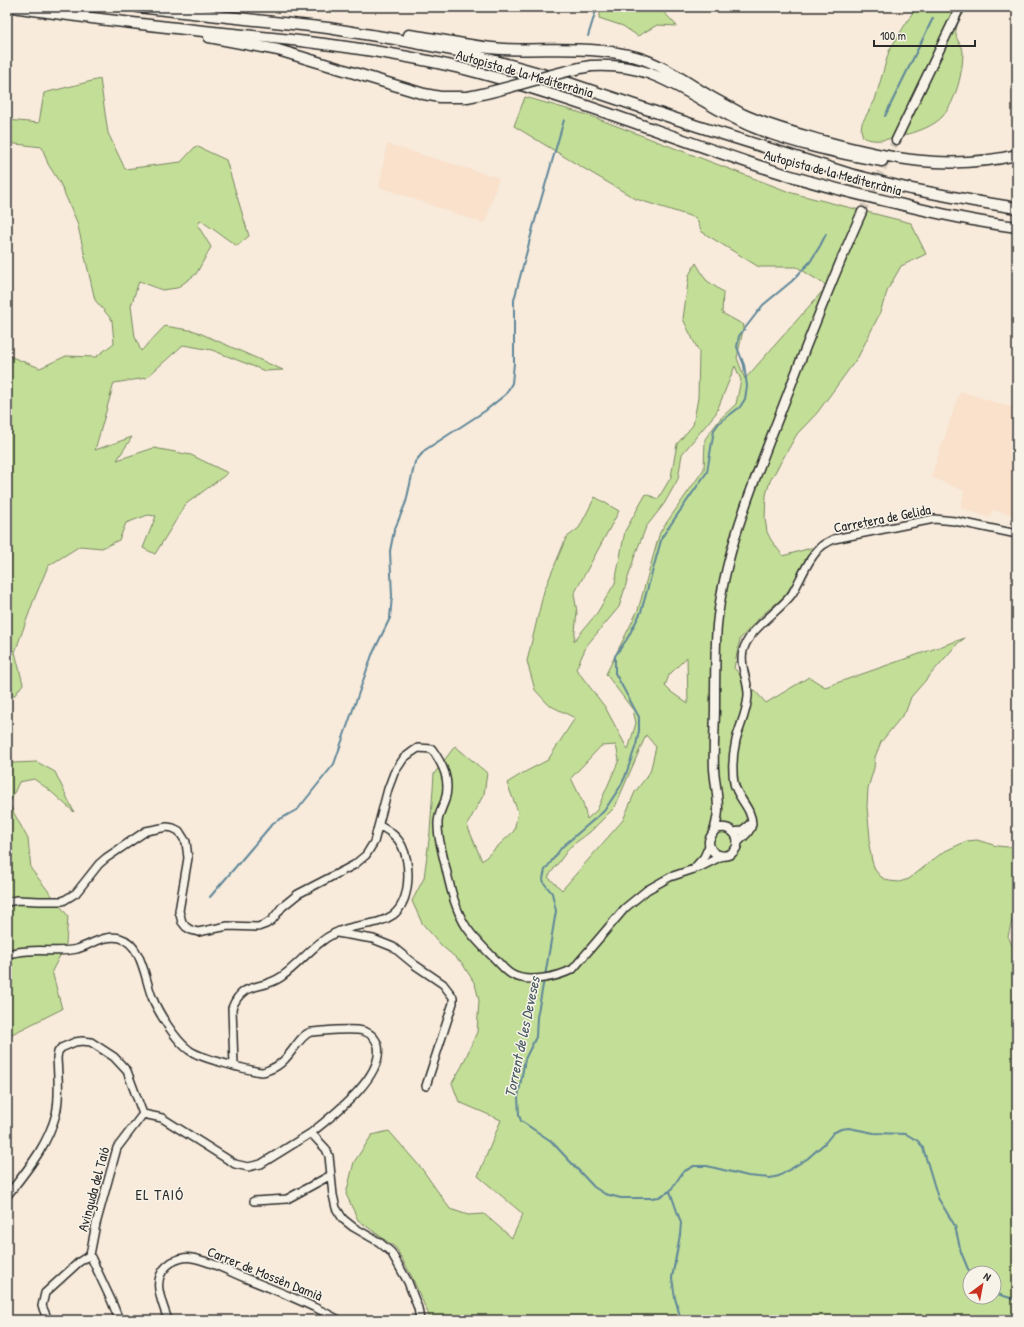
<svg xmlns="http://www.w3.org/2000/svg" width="1024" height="1327" font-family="'Patrick Hand',sans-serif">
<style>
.built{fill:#f9e1cc}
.green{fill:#c3df97;stroke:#778561;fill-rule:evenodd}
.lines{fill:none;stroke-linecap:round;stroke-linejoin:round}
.stream{stroke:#5f8699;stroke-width:2}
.major-tunnel{stroke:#cfc5b8;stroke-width:8;stroke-dasharray:8 4;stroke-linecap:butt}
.minor-casing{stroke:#2b2b2b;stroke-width:10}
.major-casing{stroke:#2b2b2b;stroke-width:11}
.highway-casing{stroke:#2b2b2b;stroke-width:13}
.minor{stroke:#f7f3e8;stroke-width:7}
.major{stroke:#f7f3e8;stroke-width:8}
.highway{stroke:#f7f3e8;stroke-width:10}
.highway-bridge-casing{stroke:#2b2b2b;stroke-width:13;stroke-linecap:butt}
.highway-bridge{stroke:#f7f3e8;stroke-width:10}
.labels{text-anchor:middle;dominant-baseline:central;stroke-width:3;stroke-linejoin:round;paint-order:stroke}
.street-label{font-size:14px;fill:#2b2b2b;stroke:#f7f3e8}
.water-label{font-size:15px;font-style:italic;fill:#455962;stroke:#f7f3e8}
.neighbourhood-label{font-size:15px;letter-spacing:1px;fill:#2b2b2b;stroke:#f7f3e8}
</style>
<rect width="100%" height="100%" fill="#f8ebdb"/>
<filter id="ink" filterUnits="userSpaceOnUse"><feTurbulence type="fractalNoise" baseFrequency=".025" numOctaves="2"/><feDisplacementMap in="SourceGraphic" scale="8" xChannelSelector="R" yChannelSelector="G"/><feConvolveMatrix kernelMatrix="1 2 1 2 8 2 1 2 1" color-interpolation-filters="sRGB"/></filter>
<g filter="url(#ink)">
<path class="built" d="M 387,144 L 499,178 L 485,224 L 379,187 Z
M 960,391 L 1017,409 L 1017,516 L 992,510 L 990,518 L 961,508 L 964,491 L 931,477 Z"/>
<path class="green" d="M 602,7 L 659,7 L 677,26 L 657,25 L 638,36 L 623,26 L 599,18 Z
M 916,7 L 967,7 C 963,15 954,26 956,35 C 957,42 963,46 963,52 C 963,72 956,101 943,116 C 934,126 917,132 905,135 C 892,138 875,144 863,137 L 861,130 L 862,123 L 875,100 L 889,51 Z
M 100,79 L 108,133 L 125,169 L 181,162 L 196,146 L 226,160 L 249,236 L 237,246 L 200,220 L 198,226 L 211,247 L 196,274 L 177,288 L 162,290 L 139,281 L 131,306 L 135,337 L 141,351 L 165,326 L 195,331 L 283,370 L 265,371 L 212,350 L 183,345 L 146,378 L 114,383 L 95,450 L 132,437 L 117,460 L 154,448 L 191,455 L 228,473 L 186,504 L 155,554 L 143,548 L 156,516 L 148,515 L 126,523 L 119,540 L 102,548 L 80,546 L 48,566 L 33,602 L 15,652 L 23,684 L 14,696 L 7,691 L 7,363 L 9,356 L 40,368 L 66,356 L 96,357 L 114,343 L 112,320 L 95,300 L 77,222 L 60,183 L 48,164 L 42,147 L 7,143 L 7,120 L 39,123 L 44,93 Z
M 525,97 L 588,115 L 792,193 L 911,223 L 926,254 L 901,266 L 888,289 L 879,315 L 858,357 L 817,413 L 797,434 L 770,481 L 766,495 L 765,518 L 767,532 L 771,540 L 783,556 L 814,547 L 785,596 L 761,616 L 740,639 L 734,668 L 766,703 L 809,677 L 825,687 L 965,638 L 958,643 L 911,697 L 906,711 L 881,742 L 875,757 L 874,768 L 868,788 L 867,807 L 870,838 L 869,845 L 872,861 L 875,870 L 881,877 L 889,881 L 899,882 L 909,879 L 943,852 L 967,841 L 977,840 L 997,846 L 1008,847 L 1017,846 L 1017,911 L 1014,913 L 1008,936 L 1017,957 L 1017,1320 L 431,1320 L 411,1275 L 396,1248 L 358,1220 L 346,1194 L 354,1162 L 372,1135 L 389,1131 L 422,1169 L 450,1209 L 468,1215 L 484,1214 L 512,1238 L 523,1214 L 478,1176 L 501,1120 L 459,1102 L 452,1083 L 462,1066 L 477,1032 L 479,1000 L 475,984 L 462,963 L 442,946 L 422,923 L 412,901 L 424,878 L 430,832 L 434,774 L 455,746 L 487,773 L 484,794 L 467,825 L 482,861 L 514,831 L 518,812 L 507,783 L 523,773 L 548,760 L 575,718 L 549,705 L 535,690 L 527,661 L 544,591 L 566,538 L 579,528 L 595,497 L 619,511 L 574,594 L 577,612 L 574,641 L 597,613 L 615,583 L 625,531 L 646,494 L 658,499 L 671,477 L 677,444 L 693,425 L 698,398 L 699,352 L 683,319 L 689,275 L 696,263 L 706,280 L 723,292 L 722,313 L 744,325 L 737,358 L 745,379 L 827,286 L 797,267 L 759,267 L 702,232 L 696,218 L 636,199 L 578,165 L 514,126 ZM 735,366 L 741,380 L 736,404 L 720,419 L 705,439 L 704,469 L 660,532 L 638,610 L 606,674 L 633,710 L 636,723 L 628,750 L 605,707 L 576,669 L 587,645 L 619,607 L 635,555 L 646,527 L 664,504 L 678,479 L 682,454 L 716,413 ZM 687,657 L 688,704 L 671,692 L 665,686 L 669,675 ZM 646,735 L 656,747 L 650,772 L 635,792 L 623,820 L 562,890 L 548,877 L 570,847 L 590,832 L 615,807 ZM 616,745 L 619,760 L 597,810 L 587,819 L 583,803 L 571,778 L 601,746 ZM 970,1273 L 994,1273 L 994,1297 L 970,1297 Z
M 7,761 L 13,763 L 37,762 L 55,772 L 74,812 L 48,789 L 34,779 L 19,782 L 9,804 L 28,839 L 31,869 L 68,916 L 66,944 L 52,971 L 62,1009 L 8,1036 L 7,1036 Z"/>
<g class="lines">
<path class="stream" d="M 588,36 L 597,7
M 885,116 L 933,18
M 210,897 L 273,823 L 298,809 L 334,764 L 372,655 L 390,618 L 392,596 L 390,551 L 394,531 L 406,502 L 415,462 L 425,450 L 485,411 L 506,394 L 512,383 L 514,363 L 514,300 L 534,224 L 564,120
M 545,976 L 556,911 L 552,893 L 544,883 L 543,879 L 545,870 L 562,847 L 604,811 L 620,787 L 625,777 L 636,745 L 639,731 L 639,717 L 615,673 L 615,656 L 627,639 L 641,612 L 662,537 L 707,472 L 714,430 L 719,423 L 740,407 L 745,399 L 747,386 L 744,365 L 737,347 L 739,336 L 763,305 L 792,281 L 810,262 L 820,246 L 826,234
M 544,980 L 537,1017 L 536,1037 L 525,1059 L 518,1097 L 519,1115 L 521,1121 L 551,1141 L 594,1187 L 605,1194 L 621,1198 L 651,1198 L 659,1197 L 670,1191 L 681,1223 L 680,1235 L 672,1278 L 675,1298 L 681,1320
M 670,1191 L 683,1172 L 694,1166 L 707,1166 L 748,1176 L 770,1178 L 779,1176 L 807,1159 L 825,1143 L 833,1133 L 841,1129 L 849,1128 L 874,1133 L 906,1134 L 918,1141 L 923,1148 L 938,1198 L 955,1226 L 961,1252 L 970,1274
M 994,1293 L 1017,1300"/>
<path class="major-tunnel" d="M 862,212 L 896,140"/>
<g class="minor-casing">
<path id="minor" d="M 380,826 C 389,831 397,836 402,846 C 411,865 411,901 393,915 C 376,927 353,923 335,933 C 314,943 300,964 281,977 C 261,991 243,980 232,1008 L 234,1066 C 243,1068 253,1071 262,1072 C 265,1072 268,1070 271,1069 C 290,1062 298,1035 311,1032 C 326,1031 350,1028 363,1031 C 371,1033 376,1039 378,1046 C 384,1077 333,1115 311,1133 L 326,1149 L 329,1156 L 333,1195 L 336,1208 L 343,1219 L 353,1227 L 379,1242 L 391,1252 L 408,1282 L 418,1308 L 420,1320
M 733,832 L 741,831 L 750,824
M 737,843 C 742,838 751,832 752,824 C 752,808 737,798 734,783 C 732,770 733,753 736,740 C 740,725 747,712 748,696 C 749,682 739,666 743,651 C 749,628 778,613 792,594 C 801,579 809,556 823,545 C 826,543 830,541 834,539 L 934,519 L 955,521 L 1017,534
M 695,867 L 704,857 L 709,846
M 7,902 L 17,900 L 39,901 L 63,901 L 76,893 L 99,864 L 106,858 L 146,831 L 167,827 L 173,828 L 179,831 L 186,842 L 188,858 L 179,911 L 182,922 L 186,927 L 191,930 L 198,932 L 228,926 L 258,927 L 266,924 L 272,920 L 282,907 L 298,894 L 354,865 L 366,855 L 374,842 L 388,789 L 394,773 L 404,758 L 412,752 L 418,748 L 432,749 C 443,765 451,780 445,800 C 442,809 437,816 438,826 C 438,837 441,846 443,856 C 449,880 453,907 467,928 C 476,941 487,951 498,962 C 502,966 506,971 511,974 C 527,984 558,977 573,969 L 625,908 L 647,890 L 670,877 L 700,867 L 722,856
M 337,933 L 373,939 L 393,947 L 415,965 L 443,984 L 453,997 L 453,1003 L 426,1086
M 7,954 C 14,953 21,951 28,951 C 44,949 60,953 77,949 C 90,945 106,934 120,938 C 142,944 145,980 152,997 C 158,1012 176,1041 189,1050 C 200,1058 221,1062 234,1066
M 143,1114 L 162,1118 L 235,1164 L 248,1167 L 261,1164 L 311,1133
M 7,1196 C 27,1170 47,1147 56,1114 C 60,1096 58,1076 57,1058 L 58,1052 L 61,1048 L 75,1042 L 82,1041 L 91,1042 L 114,1057 L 127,1071 L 143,1114 L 117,1148 L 96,1224 L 90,1255 L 112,1302 L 119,1320
M 254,1201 L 287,1199 L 331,1175
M 48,1320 L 42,1306 L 45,1293 L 79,1262 L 90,1255
M 168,1320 C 161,1299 149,1277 172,1262 C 178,1259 185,1256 192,1258 C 212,1261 231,1273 250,1280 C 280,1292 311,1304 339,1320"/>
</g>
<g class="major-casing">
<path id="major" d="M 896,140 L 960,7
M 714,830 C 731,821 746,841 732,853 C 725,858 714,856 710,847 C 707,840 711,837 714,831 C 716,826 718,814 718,809 C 718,796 715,782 714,769 C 713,748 715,727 715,706 C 715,679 715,652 717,625 C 724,555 751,489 776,424 C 804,352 830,282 862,212"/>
</g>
<g class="highway-casing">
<path id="highway" d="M 13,7 C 79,17 146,25 213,32 C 297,40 382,49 464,69 C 562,94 655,131 750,163 C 797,179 846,192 895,203 C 935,213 976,222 1017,227
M 138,7 L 328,28 L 395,39 L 463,52 L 539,73 L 697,126 L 850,174 L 906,188 L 974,201 L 1017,208
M 409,35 C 440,39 471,47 503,49 C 547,51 593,45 636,57 C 661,64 683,80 706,94 C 717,101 730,107 742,114 C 768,126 795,133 823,141 C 890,159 948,171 1017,155
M 209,37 L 278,50 L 424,94 L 440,97 L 467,97
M 591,66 C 610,65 629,66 648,73 C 685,86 717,112 753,127 C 794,144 839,153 882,161"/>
</g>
<use href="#minor" class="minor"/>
<use href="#major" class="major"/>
<use href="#highway" class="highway"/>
<g class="highway-bridge-casing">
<path id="highway-bridge" d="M 467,97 C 509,90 549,73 591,66"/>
</g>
<use href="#highway-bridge" class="highway-bridge"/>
</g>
</g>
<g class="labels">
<g class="street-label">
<text transform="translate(525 73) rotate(16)">Autopista de la Mediterrània</text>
<text transform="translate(833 172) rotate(15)">Autopista de la Mediterrània</text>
<text transform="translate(882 518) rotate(-11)">Carretera de Gelida</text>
<text transform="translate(93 1189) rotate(-75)">Avinguda del Taió</text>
<text transform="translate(265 1273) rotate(22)">Carrer de Mossèn Damià</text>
</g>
<g class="water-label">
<text transform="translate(522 1037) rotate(-78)">Torrent de les Deveses</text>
</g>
<g class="neighbourhood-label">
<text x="160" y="1194">EL TAIÓ</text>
</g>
</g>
<rect width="1024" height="1327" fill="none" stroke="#f7f3e8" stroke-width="24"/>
<rect x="12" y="12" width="1000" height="1303" fill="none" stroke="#2b2b2b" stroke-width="1.5" filter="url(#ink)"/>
<g transform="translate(982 1285) rotate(32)"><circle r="19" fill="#f7f3e8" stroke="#a5a39c"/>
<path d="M0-3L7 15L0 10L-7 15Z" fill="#c8321e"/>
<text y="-6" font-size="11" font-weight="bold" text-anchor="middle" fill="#2b2b2b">N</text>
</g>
<path d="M874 40v6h101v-6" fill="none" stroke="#2b2b2b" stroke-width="2"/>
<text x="880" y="40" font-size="12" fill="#2b2b2b" stroke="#f7f3e8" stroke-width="3" paint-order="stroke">100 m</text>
</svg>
